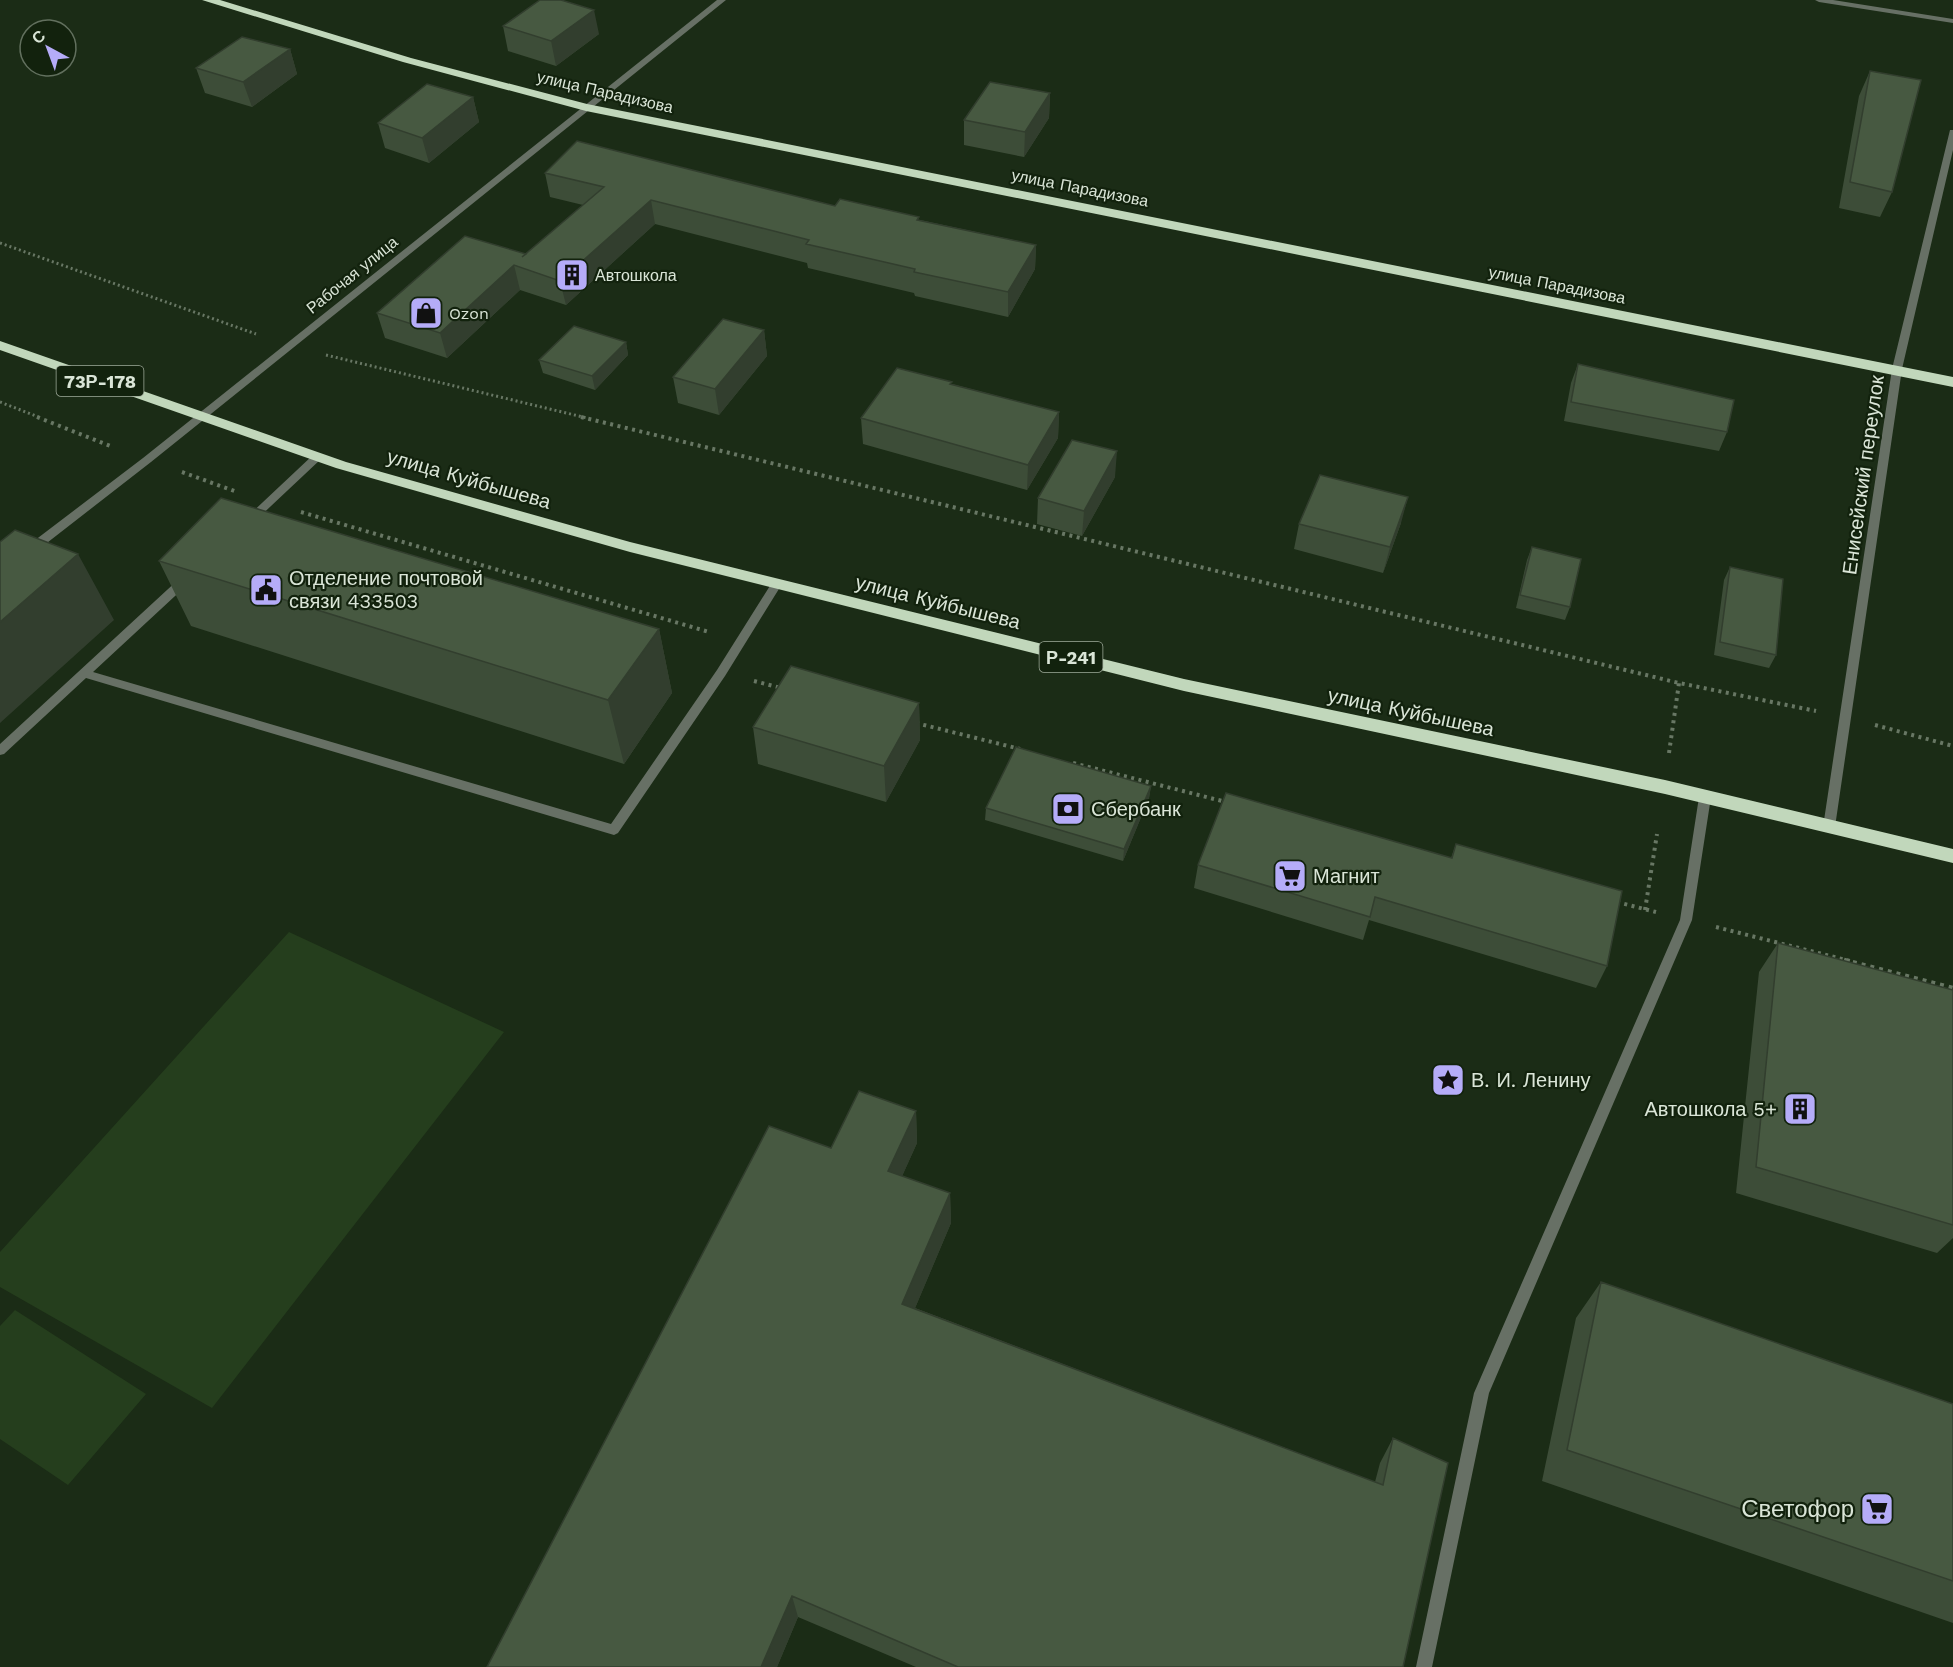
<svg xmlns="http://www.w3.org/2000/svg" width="1953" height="1667" font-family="'Work Sans',sans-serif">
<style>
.green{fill:#253e1d}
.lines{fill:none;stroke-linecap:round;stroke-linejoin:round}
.path-far2{stroke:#687764;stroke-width:3;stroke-dasharray:2 3;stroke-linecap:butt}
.path-far1{stroke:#687764;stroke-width:4;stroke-dasharray:3 4.5;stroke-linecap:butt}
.path{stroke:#687764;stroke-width:4.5;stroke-dasharray:4 5;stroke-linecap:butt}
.lane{fill:#677065;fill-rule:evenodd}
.street{fill:#677065;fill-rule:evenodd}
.highway{fill:#c1d7bb;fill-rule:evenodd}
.wall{fill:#3d4d38}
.shaded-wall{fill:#323e2e}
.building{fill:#475941;stroke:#323e2e;stroke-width:1.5}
.labels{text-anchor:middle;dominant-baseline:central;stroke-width:4.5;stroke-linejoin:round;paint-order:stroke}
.far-street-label{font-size:16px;fill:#dae5d7;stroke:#12220d}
.far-poi-label{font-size:16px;fill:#dae5d7;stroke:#12220d;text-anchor:start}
.shield{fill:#12220d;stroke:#9eaa9a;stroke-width:1.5}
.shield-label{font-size:18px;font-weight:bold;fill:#dae5d7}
.street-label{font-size:20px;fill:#dae5d7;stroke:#12220d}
.poi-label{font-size:20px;fill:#dae5d7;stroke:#12220d;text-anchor:start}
.near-poi-label{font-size:24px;fill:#dae5d7;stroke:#12220d;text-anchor:end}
</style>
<rect width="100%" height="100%" fill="#1b2c16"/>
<path class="green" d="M 289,932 L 504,1032 L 212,1408 L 0,1287 L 0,1252 Z
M 15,1310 L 146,1394 L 68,1485 L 0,1439 L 0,1326 Z"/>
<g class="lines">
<path class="path-far2" d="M 0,243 L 256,334
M 326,355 L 587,418
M 0,402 L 41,418"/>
<path class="path-far1" d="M 37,417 L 113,447
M 581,417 L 1679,683 L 1816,711
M 182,472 L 237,492
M 301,512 L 709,632
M 754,681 L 781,688
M 916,723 L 1020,749
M 1875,725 L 1953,746
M 1669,753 L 1679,683
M 1073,763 L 1226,802
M 1617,902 L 1656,912
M 1645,910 L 1657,834
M 1716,927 L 1850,961"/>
<path class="path" d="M 1844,960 L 1953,988"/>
<path class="lane" d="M 317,454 L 321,455 L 321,459 L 254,522 L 246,522 L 245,520 L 246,518 L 313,455 Z
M 184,577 L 188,578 L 189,581 L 188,584 L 93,672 L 611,824 L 717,670 L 773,581 L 781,581 L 782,584 L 725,676 L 618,833 L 614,835 L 86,678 L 4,754 L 0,755 L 0,744 L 180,578 Z
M 1705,792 L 1711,797 L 1692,920 L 1489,1393 L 1432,1667 L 1416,1667 L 1474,1393 L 1680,920 L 1699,797 Z"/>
<path class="street" d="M 717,0 L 726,0 L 151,462 L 34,553 L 26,553 L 25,550 L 26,547 L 143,458 Z
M 1815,0 L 1833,0 L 1953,19 L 1953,23 L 1819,2 Z
M 1950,130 L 1953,130 L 1953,150 L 1902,369 L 1835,827 L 1833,830 L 1825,830 L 1823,827 L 1892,369 Z"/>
<path class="highway" d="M 202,0 L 220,0 L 411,58 L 587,104 L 1953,377 L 1953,387 L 586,111 L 403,62 Z
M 0,341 L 346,462 L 630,542 L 1184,679 L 1665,780 L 1953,849 L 1953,863 L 1665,794 L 1184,691 L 630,552 L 336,468 L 0,350 Z"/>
</g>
<path class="wall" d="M 503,26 L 599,34 L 556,66 L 508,51 Z
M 290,49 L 297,74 L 252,107 L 205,93 L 196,68 Z
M 1870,71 L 1892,192 L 1880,217 L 1839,208 L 1859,96 Z
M 1050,93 L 1049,118 L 1024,157 L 964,145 L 964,120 Z
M 473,97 L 479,122 L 429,163 L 385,148 L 378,123 Z
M 545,173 L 835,206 L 920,220 L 1036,245 L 1035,269 L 1008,317 L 915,296 L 914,293 L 808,268 L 807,263 L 655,224 L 566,305 L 520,290 L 447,358 L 385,338 L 377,313 L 526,254 L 583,205 L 550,197 Z
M 764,330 L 767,356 L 719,415 L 678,403 L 673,377 Z
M 626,342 L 628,355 L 595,390 L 543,373 L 539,360 Z
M 1578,364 L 1727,432 L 1719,451 L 1564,421 L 1571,383 Z
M 952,384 L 1059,412 L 1058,438 L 1027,490 L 863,444 L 861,418 Z
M 1115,477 L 1082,536 L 1037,524 L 1038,498 Z
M 1401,523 L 1383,573 L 1294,549 L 1299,524 Z
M 1532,547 L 1570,607 L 1565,620 L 1516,608 L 1527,560 Z
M 159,561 L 659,629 L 672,693 L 624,764 L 191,626 Z
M 1730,567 L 1776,655 L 1769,668 L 1714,655 L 1724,580 Z
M 919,703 L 920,740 L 886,802 L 758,764 L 753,727 Z
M 1151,786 L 1149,798 L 1123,861 L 985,820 L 986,808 Z
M 1456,844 L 1607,966 L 1596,988 L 1369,920 L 1363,940 L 1194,888 L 1198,865 L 1451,858 Z
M 1778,943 L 1953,990 L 1953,1238 L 1937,1253 L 1736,1193 L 1759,972 Z
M 916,1111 L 917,1143 L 902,1176 L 950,1193 L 951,1223 L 915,1308 L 1375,1482 L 1380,1463 L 1393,1438 L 1403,1667 L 916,1667 L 798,1617 L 777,1667 L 487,1667 L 831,1148 Z
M 1601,1282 L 1953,1404 L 1953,1623 L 1542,1481 L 1576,1318 Z"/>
<path class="shaded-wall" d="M 594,10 L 599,34 L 556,66 L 551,41 Z
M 290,49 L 297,74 L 252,107 L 243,82 Z
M 1050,93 L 1049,118 L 1024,157 L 1025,132 Z
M 473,97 L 479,122 L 429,163 L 422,138 Z
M 651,200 L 655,224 L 566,305 L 560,281 Z
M 1036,245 L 1035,269 L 1008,317 L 1008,292 Z
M 514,265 L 520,290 L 447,358 L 440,333 Z
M 764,330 L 767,356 L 719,415 L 715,389 Z
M 626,342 L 628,355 L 595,390 L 592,376 Z
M 1059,412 L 1058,438 L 1027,490 L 1028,465 Z
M 1117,451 L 1115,477 L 1082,536 L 1084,511 Z
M 1408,497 L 1401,523 L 1383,573 L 1390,547 Z
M 78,554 L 114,620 L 0,723 L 0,622 Z
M 659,629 L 672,693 L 624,764 L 608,700 Z
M 919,703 L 920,740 L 886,802 L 884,766 Z
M 1151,786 L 1149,798 L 1123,861 L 1124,849 Z
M 916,1111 L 917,1143 L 891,1201 L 888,1171 Z
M 950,1193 L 951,1223 L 905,1332 L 902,1304 Z
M 792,1596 L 798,1617 L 777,1667 L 761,1667 Z"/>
<path class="building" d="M 540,0 L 561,0 L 594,10 L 551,41 L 503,26 Z
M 242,37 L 290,49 L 243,82 L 196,68 Z
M 1870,71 L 1921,80 L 1892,192 L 1850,182 Z
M 990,82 L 1050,93 L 1025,132 L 964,120 Z
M 427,84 L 473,97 L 422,138 L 378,123 Z
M 577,141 L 835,206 L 840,199 L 919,217 L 917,220 L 1036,245 L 1008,292 L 914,272 L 915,269 L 806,244 L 809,240 L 651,200 L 560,281 L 514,265 L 440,333 L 377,313 L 465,236 L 526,254 L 522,257 L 604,187 L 545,173 Z
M 723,319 L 764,330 L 715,389 L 673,377 Z
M 574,326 L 626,342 L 592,376 L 539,360 Z
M 1578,364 L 1734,400 L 1727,432 L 1571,402 Z
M 897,368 L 952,382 L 950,384 L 1059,412 L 1028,465 L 861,418 Z
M 1072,440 L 1117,451 L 1084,511 L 1038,498 Z
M 1320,475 L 1408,497 L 1390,547 L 1299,524 Z
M 221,498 L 659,629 L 608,700 L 159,561 Z
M 15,530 L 78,554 L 0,622 L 0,542 Z
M 1532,547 L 1581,559 L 1570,607 L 1520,595 Z
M 1730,567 L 1783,579 L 1776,655 L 1720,642 Z
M 791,666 L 919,703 L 884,766 L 753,727 Z
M 1016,747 L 1151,786 L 1124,849 L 986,808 Z
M 1226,793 L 1452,858 L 1456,844 L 1622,891 L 1607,966 L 1375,897 L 1370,917 L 1198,865 Z
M 1778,943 L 1953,990 L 1953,1225 L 1756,1167 Z
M 859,1091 L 916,1111 L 888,1171 L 950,1193 L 902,1304 L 1383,1485 L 1393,1438 L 1448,1463 L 1403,1667 L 958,1667 L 792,1596 L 761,1667 L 487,1667 L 769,1126 L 831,1148 Z
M 1601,1282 L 1953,1404 L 1953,1581 L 1567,1450 Z"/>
<defs>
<g id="building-square" transform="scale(1.725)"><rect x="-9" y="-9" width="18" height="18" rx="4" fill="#b5acf8" stroke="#12220d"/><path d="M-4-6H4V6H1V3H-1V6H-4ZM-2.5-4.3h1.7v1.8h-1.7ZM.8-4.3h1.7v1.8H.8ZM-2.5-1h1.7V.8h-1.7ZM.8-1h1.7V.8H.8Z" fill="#111"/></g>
<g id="shop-square" transform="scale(1.725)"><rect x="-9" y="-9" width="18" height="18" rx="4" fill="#b5acf8" stroke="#12220d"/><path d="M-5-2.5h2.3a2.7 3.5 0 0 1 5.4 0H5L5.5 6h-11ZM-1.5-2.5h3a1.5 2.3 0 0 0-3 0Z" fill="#111"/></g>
<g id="civic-square" transform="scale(1.725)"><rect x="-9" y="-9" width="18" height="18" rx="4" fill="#b5acf8" stroke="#12220d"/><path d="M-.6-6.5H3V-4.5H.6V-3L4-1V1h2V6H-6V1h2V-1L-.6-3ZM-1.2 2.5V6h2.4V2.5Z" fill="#111"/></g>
<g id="bank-square" transform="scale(1.725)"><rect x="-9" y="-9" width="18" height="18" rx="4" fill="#b5acf8" stroke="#12220d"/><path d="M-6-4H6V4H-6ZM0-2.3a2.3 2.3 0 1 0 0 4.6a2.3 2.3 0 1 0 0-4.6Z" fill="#111"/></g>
<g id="supermarket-square" transform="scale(1.725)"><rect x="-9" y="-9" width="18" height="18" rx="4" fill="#b5acf8" stroke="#12220d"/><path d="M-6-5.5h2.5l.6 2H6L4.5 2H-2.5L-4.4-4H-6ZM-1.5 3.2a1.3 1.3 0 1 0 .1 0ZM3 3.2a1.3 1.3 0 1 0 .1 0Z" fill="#111"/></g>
<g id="sight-square" transform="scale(1.725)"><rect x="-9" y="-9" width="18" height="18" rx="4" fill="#b5acf8" stroke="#12220d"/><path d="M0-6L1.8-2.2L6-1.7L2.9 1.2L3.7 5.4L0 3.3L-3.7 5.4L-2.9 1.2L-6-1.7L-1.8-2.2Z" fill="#111"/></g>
</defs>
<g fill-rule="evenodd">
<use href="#building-square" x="572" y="275"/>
<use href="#shop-square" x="426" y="313"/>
<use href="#civic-square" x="266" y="590"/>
<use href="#bank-square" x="1068" y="809"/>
<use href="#supermarket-square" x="1290" y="876"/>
<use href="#sight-square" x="1448" y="1080"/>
<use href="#building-square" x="1800" y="1109"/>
<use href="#supermarket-square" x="1877" y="1509"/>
</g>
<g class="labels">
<g class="far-street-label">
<text transform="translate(605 92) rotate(13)">улица Парадизова</text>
<text transform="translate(1080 188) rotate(11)">улица Парадизова</text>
<text transform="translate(352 275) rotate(-39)">Рабочая улица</text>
<text transform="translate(1557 285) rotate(11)">улица Парадизова</text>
</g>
<g class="far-poi-label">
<text x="595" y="275">Автошкола</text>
<text x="449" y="313">Ozon</text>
</g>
<g class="shield">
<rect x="56.5" y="366" width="87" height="30" rx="4.5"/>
<rect x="1039.5" y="642" width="63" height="30" rx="4.5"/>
</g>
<g class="shield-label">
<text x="100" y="381">73Р-178</text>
<text x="1071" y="657">Р-241</text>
</g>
<g class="street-label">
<text transform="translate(1863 475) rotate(-82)">Енисейский переулок</text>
<text transform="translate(469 479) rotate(16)">улица Куйбышева</text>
<text transform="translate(938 602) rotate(14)">улица Куйбышева</text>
<text transform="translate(1411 712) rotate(12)">улица Куйбышева</text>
</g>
<g class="poi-label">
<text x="289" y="578">Отделение почтовой<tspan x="289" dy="23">связи 433503</tspan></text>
<text x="1091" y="809">Сбербанк</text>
<text x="1313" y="876">Магнит</text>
<text x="1471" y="1080">В. И. Ленину</text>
<text x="1777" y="1109" text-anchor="end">Автошкола 5+</text>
</g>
<g class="near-poi-label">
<text x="1854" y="1509">Светофор</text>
</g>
</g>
<g transform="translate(48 48) rotate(319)"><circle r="28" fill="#12220d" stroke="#62705e" stroke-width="1.5"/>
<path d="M0-4.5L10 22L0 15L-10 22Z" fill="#b5acf8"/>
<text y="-9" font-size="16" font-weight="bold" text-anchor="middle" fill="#dae5d7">С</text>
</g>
</svg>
